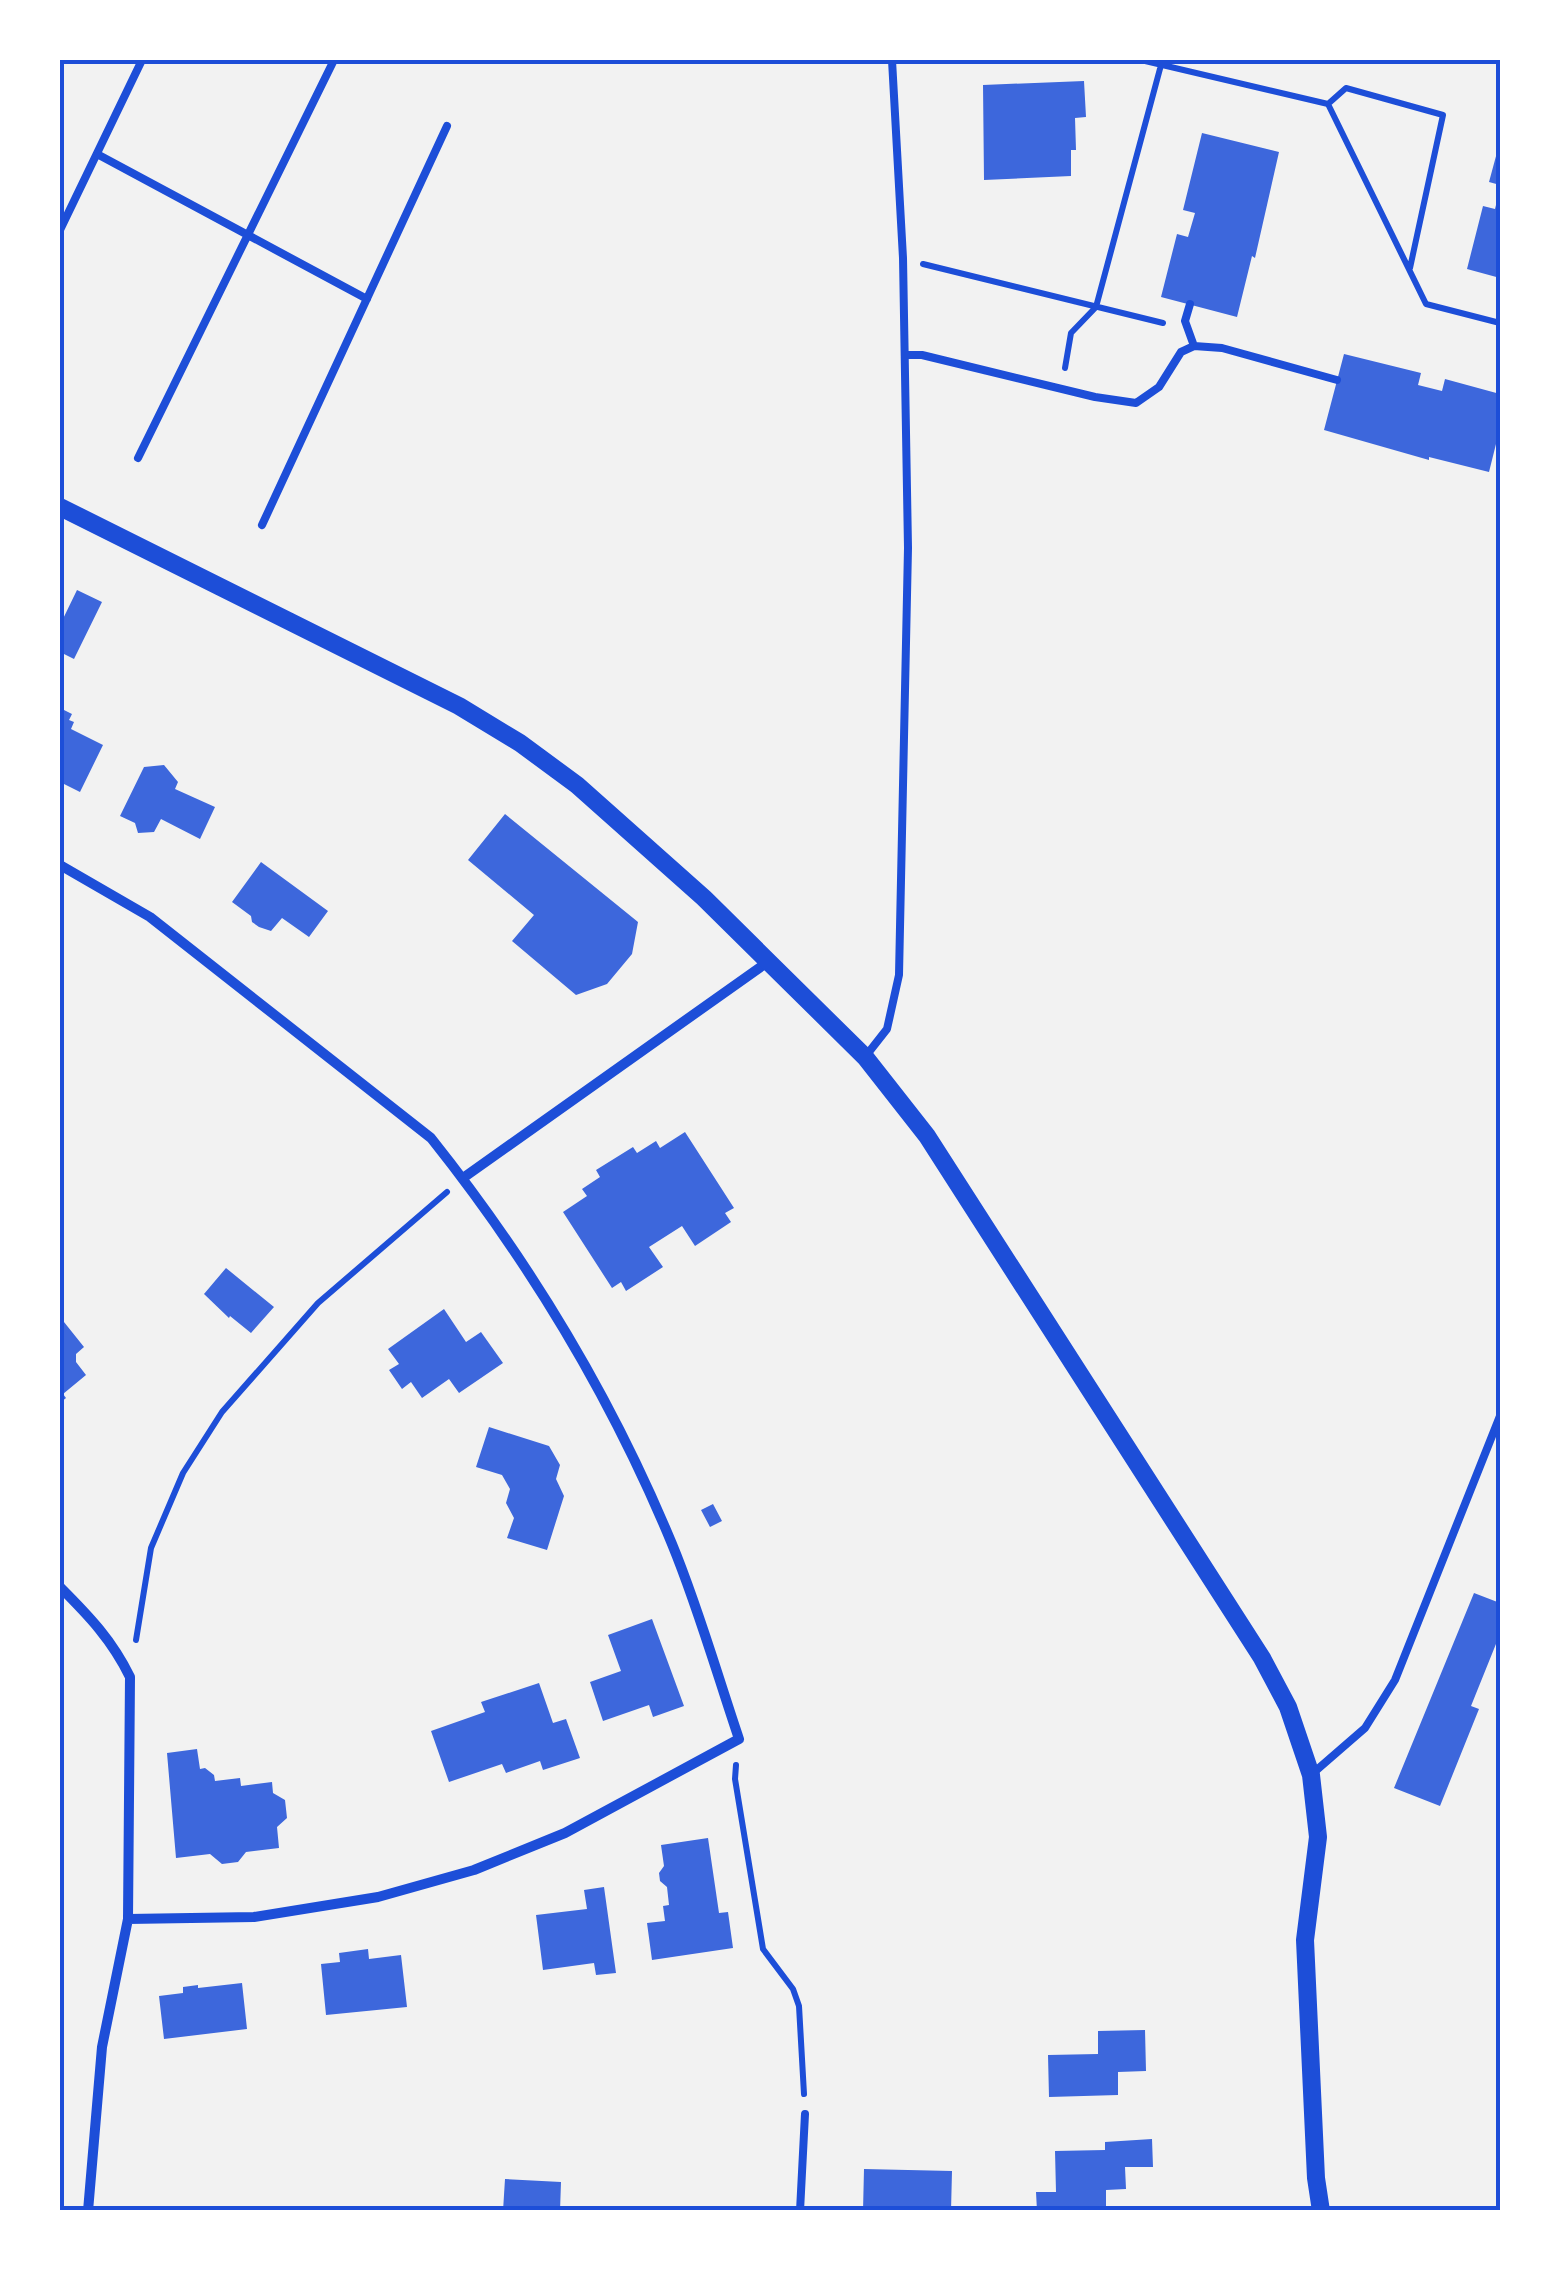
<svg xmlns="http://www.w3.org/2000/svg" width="1560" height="2271" font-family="'Times New Roman',serif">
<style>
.building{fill:#3d67dc}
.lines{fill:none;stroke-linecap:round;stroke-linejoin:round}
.path{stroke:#1d4ed8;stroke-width:6}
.service{stroke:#1d4ed8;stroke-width:8}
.minor{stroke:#1d4ed8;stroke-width:10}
.tertiary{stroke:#1d4ed8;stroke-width:18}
.neatline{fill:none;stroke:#1d4ed8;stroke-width:4}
</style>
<rect width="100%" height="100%" fill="#f2f2f2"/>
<path class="building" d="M 1084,81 L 1086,117 L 1075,118 L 1076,150 L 1071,150 L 1071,176 L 984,180 L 983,85 Z
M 1202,133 L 1279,152 L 1255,258 L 1252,256 L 1237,317 L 1161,297 L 1177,234 L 1188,237 L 1195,213 L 1183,210 Z
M 1499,145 L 1500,145 L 1500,185 L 1489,182 Z
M 1499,193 L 1500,193 L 1500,278 L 1467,269 L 1483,206 L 1495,209 Z
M 1344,354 L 1421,373 L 1418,385 L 1442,391 L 1445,379 L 1500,394 L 1500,428 L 1489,472 L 1429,457 L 1429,460 L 1324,430 Z
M 77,590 L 102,602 L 74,659 L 60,652 L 60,625 Z
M 60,708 L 72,714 L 69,720 L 74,722 L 71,729 L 103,745 L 80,792 L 60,782 Z
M 164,765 L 178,782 L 175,789 L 215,807 L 200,839 L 161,819 L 154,832 L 138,833 L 135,823 L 120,816 L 144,767 Z
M 505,814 L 638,922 L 632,954 L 607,984 L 576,995 L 512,941 L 534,915 L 468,860 Z
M 261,862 L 328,911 L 309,937 L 282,918 L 271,931 L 259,927 L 252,922 L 251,916 L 232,902 Z
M 685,1132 L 734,1208 L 725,1213 L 731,1222 L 695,1246 L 682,1226 L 649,1247 L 663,1267 L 626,1291 L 621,1282 L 612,1288 L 563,1212 L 587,1196 L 582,1189 L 600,1177 L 596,1170 L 633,1147 L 637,1153 L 656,1141 L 660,1148 Z
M 226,1268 L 274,1307 L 251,1333 L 230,1316 L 229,1318 L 204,1294 Z
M 444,1309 L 466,1342 L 481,1332 L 503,1363 L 459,1393 L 449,1379 L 422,1398 L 411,1382 L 402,1389 L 389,1370 L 399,1364 L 388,1349 Z
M 60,1317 L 84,1347 L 76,1354 L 76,1362 L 86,1375 L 63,1394 L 66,1398 L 60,1403 Z
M 489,1427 L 549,1446 L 560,1465 L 556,1479 L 564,1496 L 547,1550 L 507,1538 L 514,1518 L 506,1503 L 510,1489 L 502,1475 L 476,1467 Z
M 713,1504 L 722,1521 L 710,1527 L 701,1510 Z
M 1474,1593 L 1500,1603 L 1500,1634 L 1471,1706 L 1479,1709 L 1440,1806 L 1394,1788 Z
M 652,1619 L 684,1706 L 653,1717 L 649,1705 L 603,1721 L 590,1682 L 621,1671 L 608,1635 Z
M 539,1683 L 553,1723 L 566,1719 L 580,1758 L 543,1770 L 540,1761 L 506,1773 L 502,1764 L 449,1782 L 431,1731 L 485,1712 L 481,1702 Z
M 197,1749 L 200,1769 L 205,1768 L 214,1775 L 215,1781 L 240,1778 L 241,1786 L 272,1782 L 273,1793 L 285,1800 L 287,1818 L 277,1827 L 279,1848 L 246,1852 L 238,1862 L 222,1864 L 210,1854 L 176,1858 L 167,1753 Z
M 708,1838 L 719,1913 L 728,1912 L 733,1948 L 652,1960 L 647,1923 L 665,1921 L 663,1906 L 669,1905 L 667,1887 L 660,1881 L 659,1873 L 664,1866 L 661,1845 Z
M 604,1887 L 616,1973 L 596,1975 L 594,1963 L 543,1970 L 536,1915 L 587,1909 L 584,1890 Z
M 368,1949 L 369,1959 L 401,1955 L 407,2007 L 326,2015 L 321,1964 L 340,1962 L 339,1953 Z
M 242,1983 L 247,2029 L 164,2039 L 159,1996 L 183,1993 L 183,1987 L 198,1985 L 198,1988 Z
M 1145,2030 L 1146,2071 L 1118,2072 L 1118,2095 L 1049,2097 L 1048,2055 L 1098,2054 L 1098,2031 Z
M 1152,2139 L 1153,2167 L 1125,2167 L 1126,2189 L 1106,2190 L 1106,2211 L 1037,2211 L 1036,2192 L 1056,2192 L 1055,2151 L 1105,2150 L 1105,2142 Z
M 864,2169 L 952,2171 L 951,2211 L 863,2211 Z
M 505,2179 L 561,2182 L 560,2211 L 503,2211 Z"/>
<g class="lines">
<path class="path" d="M 1141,60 L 1328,104 L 1426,304 L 1500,323
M 1328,104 L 1346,88 L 1443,115 L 1410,268
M 923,264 L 1163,323
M 1065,368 L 1071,333 L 1096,307 L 1161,65
M 136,1640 L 151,1548 L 183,1473 L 222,1412 L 318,1303 L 447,1192
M 736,1765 L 735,1779 L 763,1949 L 793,1989 L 799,2006 L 804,2094"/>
<path class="service" d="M 97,154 L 367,299
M 60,230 L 142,60
M 1190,304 L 1185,321 L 1194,346
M 905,355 L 922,355 L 1095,397 L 1136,403 L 1159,387 L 1181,352 L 1194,346 L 1222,348 L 1337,380
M 138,458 L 334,60
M 262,525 L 447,126
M 865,1057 L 887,1029 L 899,975 L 908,548 L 903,258 L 892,60
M 1312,1774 L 1365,1728 L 1395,1680 L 1500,1416
M 800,2211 L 805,2114"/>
<path class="minor" d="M 60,865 L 150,917 L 431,1138 C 529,1261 612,1399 672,1544 C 698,1607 717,1674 739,1739 L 565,1833 L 474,1870 L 378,1897 L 254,1917 L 128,1919
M 463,1178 L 769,961
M 60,1587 C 89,1616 112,1640 130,1677 L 128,1919 L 102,2047 L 88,2211"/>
<path class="tertiary" d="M 60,507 L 459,706 L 520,743 L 577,785 L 704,898 L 865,1057 L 927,1136 L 1262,1658 L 1288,1707 L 1311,1775 L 1318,1837 L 1305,1940 L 1316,2178 L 1321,2211"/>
</g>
<rect width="1560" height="2271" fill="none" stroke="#ffffff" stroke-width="125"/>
<rect x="62" y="62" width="1436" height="2146" class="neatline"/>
</svg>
